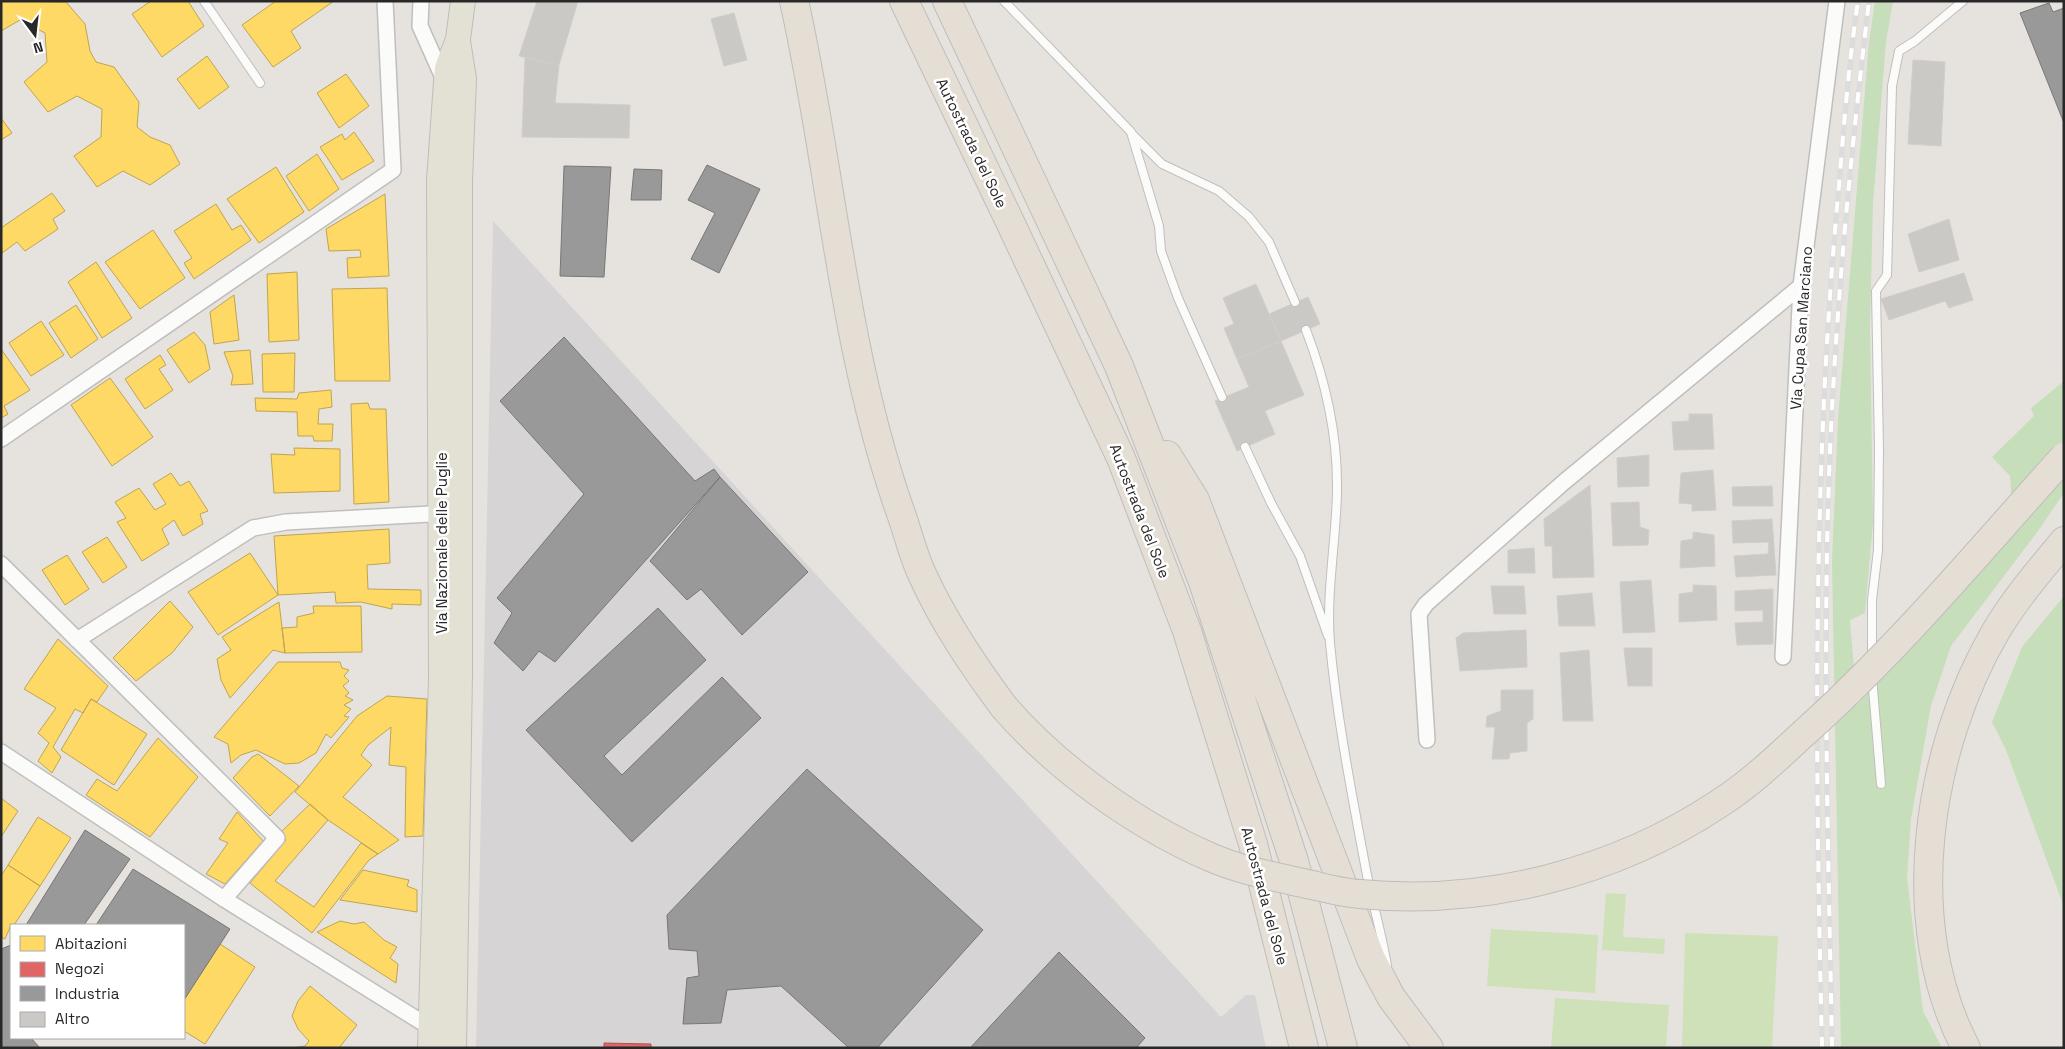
<svg xmlns="http://www.w3.org/2000/svg" width="2065" height="1049" font-family="'Space Grotesk',sans-serif">
<style>
.industrial{fill:#d7d4d5}
.green{fill:#c6deba}
.pitch{fill:#cee1b9}
.homes{fill:#ffd966;stroke:#bea453}
.shops{fill:#e06666;stroke:#a95353}
.industry{fill:#999;stroke:#777}
.building{fill:#cbc9c5;stroke:#d0ceca}
.lines{fill:none;stroke-linecap:round;stroke-linejoin:round}
.service-casing{stroke:#c0bfbf;stroke-width:10}
.minor-casing{stroke:#c0bfbf;stroke-width:18}
.primary-casing{stroke:#bfbdbc;stroke-width:26}
.motorway-casing{stroke:#bfbdbc;stroke-width:30}
.service{stroke:#fbfbfa;stroke-width:8}
.minor{stroke:#fbfbfa;stroke-width:15}
.primary{stroke:#e3e1d4;stroke-width:24}
.motorway{stroke:#e5ded5;stroke-width:28}
.rail-casing{stroke:#dddcdd;stroke-width:5.5}
.rail{stroke:#fff;stroke-width:4;stroke-dasharray:11;stroke-linecap:butt}
.motorway-bridge-casing{stroke:#bfbdbc;stroke-width:30;stroke-linecap:butt}
.motorway-bridge{stroke:#e5ded5;stroke-width:28}
.labels{text-anchor:middle;dominant-baseline:central;stroke-width:5;stroke-linejoin:round;paint-order:stroke}
.street-label{font-size:15px;fill:#282828;stroke:#fff}
</style>
<rect width="100%" height="100%" fill="#e6e3de"/>
<path class="industrial" d="M 493,221 L 1221,1017 L 1246,995 L 1255,995 L 1266,1048 L 476,1048 Z"/>
<path class="green" d="M 1875,1 L 1893,1 L 1886,42 L 1873,203 L 1870,326 L 1873,522 L 1865,613 L 1850,620 L 1857,705 L 2014,534 L 2010,476 L 1992,457 L 2034,416 L 2031,408 L 2064,381 L 2064,493 L 2038,531 L 1951,646 L 1931,706 L 1911,819 L 1907,877 L 1923,1011 L 1942,1048 L 1841,1048 L 1832,561 L 1838,419 L 1869,42 Z
M 2064,596 L 2064,907 L 2006,750 L 1992,722 L 2022,647 Z"/>
<path class="pitch" d="M 1606,893 L 1626,894 L 1623,937 L 1665,939 L 1664,954 L 1602,950 Z
M 1491,929 L 1598,935 L 1595,993 L 1487,986 Z
M 1685,933 L 1778,936 L 1772,1048 L 1682,1048 Z
M 1555,998 L 1669,1005 L 1666,1048 L 1551,1048 Z"/>
<path class="homes" d="M 1,1 L 66,2 L 85,24 L 90,51 L 96,62 L 114,67 L 139,102 L 137,127 L 150,137 L 170,145 L 180,164 L 150,185 L 123,171 L 97,187 L 74,156 L 101,137 L 102,109 L 77,96 L 48,112 L 24,82 L 47,62 L 45,33 L 20,20 L 1,31 Z
M 151,1 L 188,1 L 204,26 L 162,57 L 132,14 Z
M 276,1 L 334,1 L 291,31 L 301,48 L 273,67 L 242,25 Z
M 207,56 L 229,87 L 199,109 L 177,79 Z
M 346,74 L 369,106 L 339,128 L 317,93 Z
M 1,118 L 12,133 L 1,140 Z
M 354,132 L 374,161 L 342,180 L 320,147 L 342,134 L 345,140 Z
M 317,154 L 339,189 L 309,211 L 286,176 Z
M 276,167 L 304,212 L 259,243 L 227,199 Z
M 52,193 L 65,211 L 53,219 L 58,229 L 25,251 L 17,242 L 2,253 L 1,228 Z
M 385,194 L 389,276 L 348,278 L 347,258 L 361,257 L 360,250 L 329,251 L 326,229 Z
M 216,204 L 232,230 L 241,225 L 251,240 L 194,279 L 184,263 L 192,258 L 174,231 Z
M 153,230 L 185,278 L 140,309 L 105,262 Z
M 96,262 L 132,318 L 102,338 L 68,282 Z
M 297,272 L 299,340 L 269,342 L 267,274 Z
M 387,288 L 390,381 L 335,381 L 332,289 Z
M 234,295 L 239,340 L 214,344 L 210,312 Z
M 76,305 L 98,339 L 71,358 L 49,323 Z
M 41,321 L 64,355 L 31,376 L 9,343 Z
M 194,332 L 205,345 L 210,369 L 189,383 L 167,350 Z
M 1,349 L 30,390 L 4,406 L 8,414 L 1,418 Z
M 250,350 L 253,384 L 231,385 L 233,376 L 224,352 Z
M 295,353 L 294,392 L 263,392 L 262,354 Z
M 160,355 L 166,365 L 159,369 L 173,390 L 145,409 L 125,379 Z
M 110,378 L 153,437 L 112,466 L 71,405 Z
M 331,390 L 332,407 L 319,409 L 318,424 L 333,424 L 332,441 L 314,441 L 313,436 L 298,436 L 297,412 L 256,411 L 255,398 L 297,399 L 299,393 Z
M 368,403 L 370,409 L 386,409 L 389,502 L 354,504 L 351,404 Z
M 294,448 L 340,449 L 340,491 L 274,493 L 271,454 L 295,455 Z
M 171,473 L 180,486 L 189,481 L 208,511 L 200,514 L 203,524 L 183,536 L 174,520 L 162,529 L 169,544 L 142,561 L 117,522 L 126,518 L 115,502 L 139,488 L 155,510 L 166,504 L 153,484 Z
M 389,529 L 390,563 L 367,565 L 368,589 L 421,590 L 421,605 L 392,604 L 392,609 L 361,602 L 336,603 L 335,592 L 278,595 L 274,536 Z
M 107,537 L 127,567 L 103,583 L 82,552 Z
M 250,553 L 278,595 L 218,635 L 188,592 Z
M 67,555 L 89,589 L 65,605 L 42,570 Z
M 170,601 L 193,627 L 172,653 L 136,681 L 113,658 Z
M 279,602 L 285,653 L 273,650 L 230,698 L 221,680 L 217,659 L 231,650 L 222,637 Z
M 313,606 L 361,606 L 362,652 L 285,653 L 282,628 L 297,627 L 297,617 L 314,613 Z
M 58,639 L 108,686 L 97,702 L 91,699 L 83,713 L 75,709 L 53,747 L 61,757 L 52,773 L 38,761 L 49,743 L 38,733 L 56,708 L 24,689 Z
M 278,662 L 340,662 L 342,668 L 349,670 L 344,676 L 349,681 L 343,686 L 349,693 L 345,696 L 353,700 L 344,705 L 351,709 L 344,716 L 349,717 L 331,738 L 326,734 L 316,753 L 299,763 L 285,764 L 256,750 L 241,755 L 231,763 L 228,744 L 214,737 Z
M 387,696 L 427,699 L 423,836 L 405,837 L 406,767 L 389,765 L 391,727 L 368,745 L 361,755 L 372,765 L 343,797 L 399,840 L 378,854 L 328,820 L 295,792 L 357,716 Z
M 91,699 L 147,734 L 114,785 L 61,750 Z
M 158,738 L 198,777 L 150,837 L 86,795 L 97,779 L 117,791 Z
M 258,754 L 299,786 L 270,816 L 233,778 L 252,757 Z
M 1,798 L 18,811 L 1,837 Z
M 310,804 L 328,820 L 275,881 L 314,907 L 361,843 L 378,854 L 369,860 L 312,933 L 250,883 L 286,840 L 280,833 Z
M 237,812 L 263,841 L 225,884 L 206,874 L 228,843 L 219,839 Z
M 38,817 L 71,838 L 40,886 L 8,865 Z
M 8,865 L 40,886 L 14,925 L 11,925 L 5,939 L 1,937 L 1,876 Z
M 363,870 L 409,880 L 407,886 L 417,890 L 417,912 L 340,900 Z
M 340,921 L 354,924 L 364,922 L 384,940 L 397,947 L 390,958 L 398,964 L 396,983 L 317,932 Z
M 220,944 L 255,967 L 205,1044 L 184,1031 L 184,1000 Z
M 310,986 L 357,1025 L 339,1048 L 293,1048 L 305,1046 L 309,1041 L 298,1029 L 292,1016 L 298,1001 Z"/>
<path class="shops" d="M 604,1043 L 651,1044 L 651,1048 L 604,1048 Z"/>
<path class="industry" d="M 2049,3 L 2053,12 L 2064,8 L 2064,123 L 2020,13 Z
M 707,165 L 760,189 L 719,273 L 691,259 L 715,213 L 688,200 Z
M 564,166 L 611,167 L 604,277 L 560,276 Z
M 634,169 L 662,170 L 661,200 L 631,200 Z
M 564,337 L 695,481 L 714,469 L 720,477 L 555,662 L 539,651 L 523,671 L 494,643 L 512,613 L 497,598 L 584,494 L 500,401 Z
M 720,477 L 808,572 L 742,635 L 701,589 L 687,600 L 650,561 Z
M 658,608 L 706,660 L 604,756 L 622,775 L 722,677 L 761,718 L 632,842 L 526,730 Z
M 807,769 L 983,930 L 877,1048 L 849,1048 L 781,986 L 727,990 L 721,1023 L 683,1024 L 687,978 L 699,976 L 697,951 L 669,949 L 667,915 Z
M 85,830 L 130,859 L 84,925 L 26,925 Z
M 133,869 L 230,929 L 184,1000 L 184,925 L 96,925 Z
M 11,945 L 11,1038 L 31,1038 L 40,1048 L 1,1048 L 1,949 Z
M 1059,952 L 1145,1038 L 1136,1048 L 970,1048 Z"/>
<path class="building" d="M 537,1 L 578,1 L 559,65 L 519,56 Z
M 734,13 L 747,60 L 724,66 L 711,19 Z
M 525,58 L 559,65 L 555,103 L 630,105 L 629,138 L 522,137 Z
M 1913,60 L 1945,62 L 1941,146 L 1908,144 Z
M 1949,219 L 1959,260 L 1919,272 L 1908,234 Z
M 1964,273 L 1973,300 L 1949,308 L 1945,301 L 1889,320 L 1881,299 Z
M 1256,284 L 1281,341 L 1237,359 L 1224,328 L 1234,324 L 1223,298 Z
M 1308,297 L 1320,324 L 1281,341 L 1269,314 Z
M 1281,341 L 1304,395 L 1265,411 L 1275,434 L 1237,451 L 1215,401 L 1249,387 L 1237,359 Z
M 1689,414 L 1712,414 L 1714,449 L 1674,450 L 1672,422 L 1689,421 Z
M 1649,455 L 1649,486 L 1618,487 L 1617,458 Z
M 1713,470 L 1716,510 L 1692,511 L 1692,504 L 1679,503 L 1681,473 Z
M 1590,485 L 1594,577 L 1553,578 L 1552,546 L 1545,546 L 1544,519 Z
M 1772,486 L 1773,506 L 1733,506 L 1732,487 Z
M 1639,502 L 1640,527 L 1649,530 L 1648,545 L 1613,546 L 1611,503 Z
M 1772,519 L 1776,575 L 1736,577 L 1734,556 L 1768,554 L 1769,542 L 1733,543 L 1732,521 Z
M 1693,532 L 1714,535 L 1715,566 L 1680,568 L 1681,541 L 1693,539 Z
M 1534,548 L 1535,573 L 1508,573 L 1508,550 Z
M 1651,580 L 1655,632 L 1623,633 L 1620,582 Z
M 1693,585 L 1716,586 L 1717,620 L 1679,622 L 1679,594 L 1693,592 Z
M 1491,586 L 1524,586 L 1526,614 L 1494,614 Z
M 1773,589 L 1773,644 L 1737,645 L 1735,623 L 1763,622 L 1763,610 L 1735,611 L 1735,591 Z
M 1592,593 L 1595,626 L 1559,626 L 1557,596 Z
M 1526,630 L 1527,667 L 1460,671 L 1456,638 L 1463,633 Z
M 1624,648 L 1652,648 L 1652,686 L 1628,686 Z
M 1589,650 L 1593,721 L 1563,721 L 1560,653 Z
M 1501,690 L 1533,690 L 1533,719 L 1527,723 L 1527,751 L 1510,753 L 1509,759 L 1492,759 L 1495,727 L 1486,727 L 1487,716 L 1501,711 Z"/>
<g class="lines">
<g class="service-casing">
<path id="service" d="M 204,1 L 260,83
M 1004,1 L 1131,132 L 1159,226 L 1161,251 L 1178,298 L 1222,397
M 1132,134 L 1162,164 L 1219,191 L 1249,217 L 1269,242 L 1295,302
M 1306,330 C 1326,382 1338,437 1337,492 C 1336,542 1326,593 1330,643 C 1337,719 1352,795 1366,870 C 1372,902 1382,934 1387,966
M 1245,447 L 1271,503 L 1300,556 L 1328,636
M 1872,658 L 1872,600 L 1878,550 L 1879,448 L 1876,291 L 1887,275 L 1892,86 L 1899,51 L 1915,41 L 1963,1
M 1872,677 L 1881,784"/>
</g>
<g class="minor-casing">
<path id="minor" d="M 421,1 L 420,26 L 445,82
M 1,439 L 393,170 L 385,1
M 1,564 L 277,838 L 224,899
M 77,640 L 253,528 L 286,522 L 448,513
M 1783,657 L 1801,286 L 1837,1
M 1427,740 L 1419,614 L 1426,604 L 1564,482 L 1801,286
M 1,752 L 224,899 L 431,1028 L 436,1028"/>
</g>
<g class="primary-casing">
<path id="primary" d="M 430,1048 L 441,678 L 439,180 L 447,68 L 458,39 L 463,1
M 454,1048 L 460,674 L 460,181 L 464,79 L 458,41"/>
</g>
<g class="motorway-casing">
<path id="motorway" d="M 794,1 C 832,170 842,344 899,508 C 907,529 912,552 921,572 C 943,621 972,664 1004,707
M 904,1 L 1011,224 L 1121,458 L 1187,631 L 1253,844 L 1304,1048
M 947,1 L 1119,366 L 1203,582 L 1294,861 L 1343,1048
M 1167,455 L 1195,500 L 1371,959 L 1391,997 L 1429,1048
M 1966,1048 C 1900,923 1927,749 1996,631 C 2015,599 2040,570 2064,541"/>
</g>
<use href="#service" class="service"/>
<use href="#minor" class="minor"/>
<use href="#primary" class="primary"/>
<use href="#motorway" class="motorway"/>
<g class="rail-casing">
<path id="rail" d="M 1822,1048 C 1815,760 1812,472 1839,185 C 1844,123 1849,62 1858,1
M 1832,1048 C 1829,883 1824,718 1827,553 C 1830,368 1847,184 1869,1"/>
</g>
<use href="#rail" class="rail"/>
<g class="motorway-bridge-casing">
<path id="motorway-bridge" d="M 1004,707 C 1057,768 1136,825 1210,857 C 1240,870 1271,876 1303,883 C 1322,887 1341,893 1360,894 C 1485,906 1615,873 1720,803 C 1751,783 1777,758 1804,733 C 1898,649 1979,551 2064,457"/>
</g>
<use href="#motorway-bridge" class="motorway-bridge"/>
</g>
<g class="labels">
<g class="street-label">
<text transform="translate(972 143) rotate(64)">Autostrada del Sole</text>
<text transform="translate(1801 328) rotate(-86)">Via Cupa San Marciano</text>
<text transform="translate(1140 511) rotate(69)">Autostrada del Sole</text>
<text transform="translate(441 543) rotate(-90)">Via Nazionale delle Puglie</text>
<text transform="translate(1265 896) rotate(75)">Autostrada del Sole</text>
</g>
</g>
<rect width="2065" height="1049" fill="none" stroke="#282828" stroke-width="5"/>
<rect x="10" y="924" width="175" height="115" fill="#ffffff" stroke="#a9a9a9"/>
<rect x="20" y="936" width="25" height="15" fill="#ffd966" stroke="#a9a9a9"/>
<text x="55" y="949" font-size="15" fill="#282828">Abitazioni</text>
<rect x="20" y="962" width="25" height="15" fill="#e06666" stroke="#a9a9a9"/>
<text x="55" y="974" font-size="15" fill="#282828">Negozi</text>
<rect x="20" y="986" width="25" height="15" fill="#999999" stroke="#a9a9a9"/>
<text x="55" y="999" font-size="15" fill="#282828">Industria</text>
<rect x="20" y="1012" width="25" height="15" fill="#cbc9c5" stroke="#a9a9a9"/>
<text x="55" y="1024" font-size="15" fill="#282828">Altro</text>
<g transform="translate(35 35) rotate(165)" stroke="#ffffff" stroke-width="4" paint-order="stroke">
<path d="M0-4L9 19L0 12L-9 19Z" fill="#282828"/>
<text y="-8" font-size="14" font-weight="bold" text-anchor="middle" fill="#282828">N</text>
</g>
</svg>
